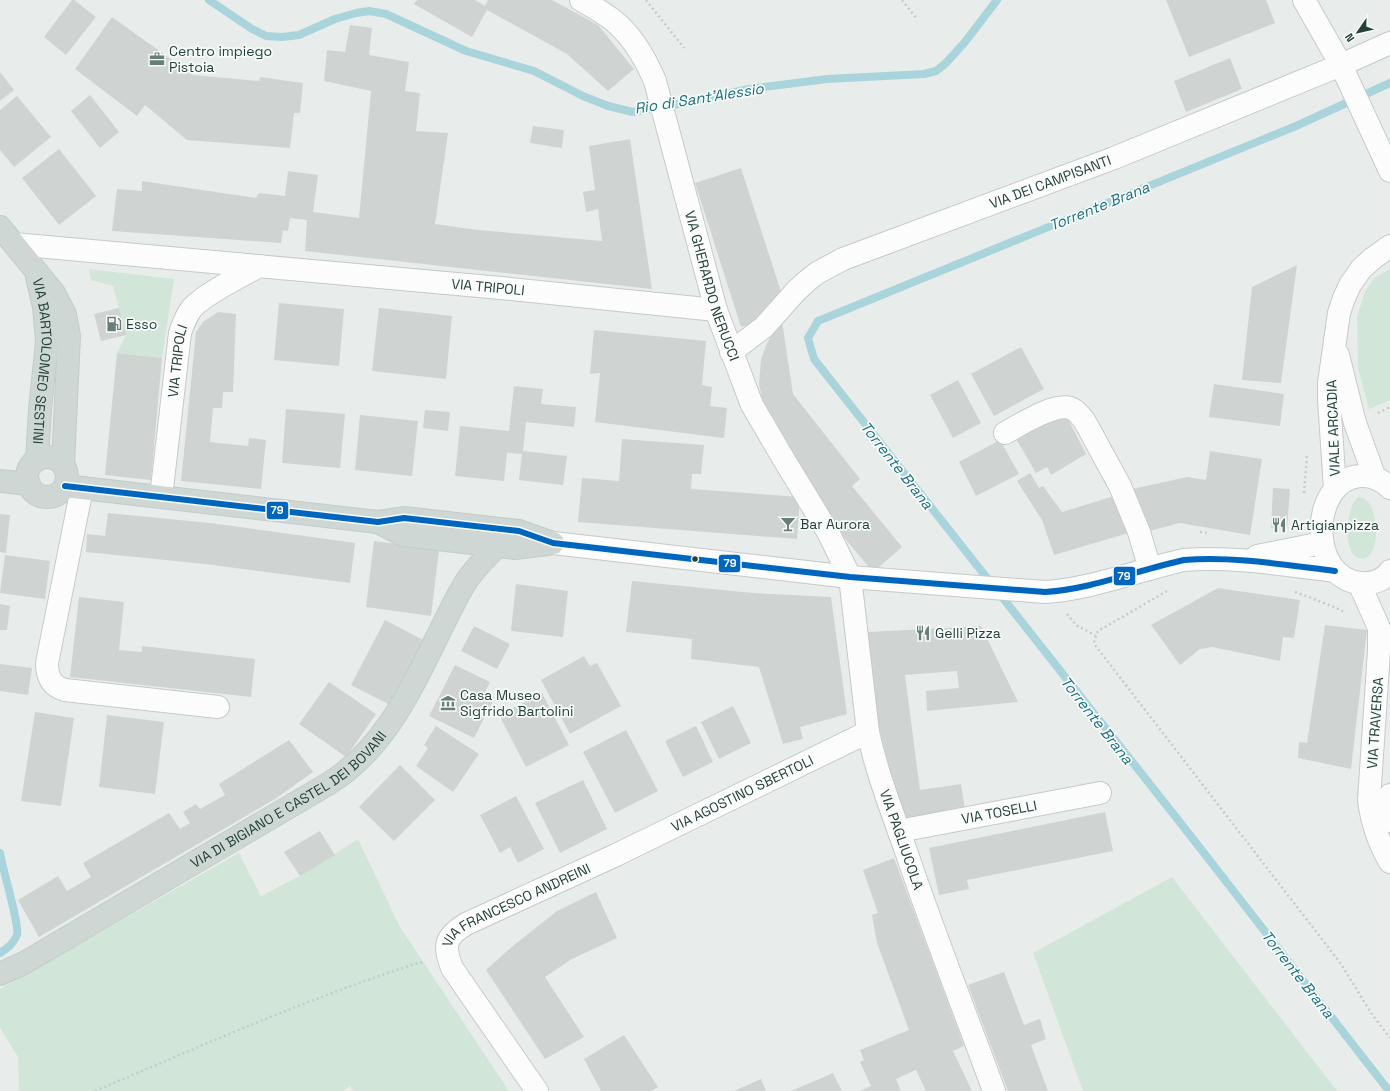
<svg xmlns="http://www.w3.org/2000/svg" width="1390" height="1091" font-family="'Space Grotesk',sans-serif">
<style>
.green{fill:#d1e6d8}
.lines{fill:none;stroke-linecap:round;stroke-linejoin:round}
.stream{stroke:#a9d4db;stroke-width:8}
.building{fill:#cfd4d2}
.minor-casing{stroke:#c5cac8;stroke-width:24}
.major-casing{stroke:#c3ccc9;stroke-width:24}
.path{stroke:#c3ccca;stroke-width:2.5;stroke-dasharray:2 3;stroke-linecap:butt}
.minor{stroke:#fcfcfc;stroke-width:22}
.major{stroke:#cfd7d5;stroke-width:22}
.bus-1-casing{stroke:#f7fbf9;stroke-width:9}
.bus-1{stroke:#0065bd;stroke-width:6}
.bus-dot{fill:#24423a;stroke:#f7fbf9;stroke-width:1.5}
.labels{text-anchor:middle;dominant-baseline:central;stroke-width:3.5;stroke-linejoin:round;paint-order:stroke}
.poi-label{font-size:14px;fill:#24423a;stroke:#f7fbf9;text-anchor:start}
.street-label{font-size:14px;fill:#24423a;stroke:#f7fbf9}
.water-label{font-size:15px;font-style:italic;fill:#1c6f80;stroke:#f7fbf9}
.line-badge{stroke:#f7fbf9;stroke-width:1.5}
.badge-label{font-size:11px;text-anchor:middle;font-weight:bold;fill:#fff}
</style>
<rect width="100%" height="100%" fill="#e8edeb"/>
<path class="green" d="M 89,269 L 174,279 L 162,358 L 117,353 L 126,335 L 113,286 L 91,280 Z
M 1390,269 L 1390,400 L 1369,409 L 1358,368 L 1357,316 L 1365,292 L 1374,278 Z
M 1358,497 C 1381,495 1383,567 1358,558 C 1342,552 1346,506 1358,497 Z
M 358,839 L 400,927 L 509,1091 L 354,1091 L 350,1086 L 343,1091 L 19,1091 L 18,1057 L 0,1028 L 0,989 L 239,853 L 261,896 L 300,876 Z
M 1172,877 L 1337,1091 L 1083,1091 L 1033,953 Z"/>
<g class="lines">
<path class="stream" d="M 209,0 L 252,29 L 266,36 L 282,37 L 299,35 L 335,19 L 356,13 L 369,11 L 386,14 L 466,51 L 534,71 L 583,96 L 608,106 L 633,112 L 678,104 L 749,89 L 827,79 L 924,74 L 936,71 L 945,64 L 965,42 L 997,0
M 0,853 C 2,867 20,926 17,935 C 13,944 8,948 0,953
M 1389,1091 L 1186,830 L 814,359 L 808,338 L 818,321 L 1296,126 L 1390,83"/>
</g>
<path class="building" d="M 72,0 L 74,0 L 96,17 L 66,55 L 44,37 Z
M 417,0 L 475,0 L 485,6 L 488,0 L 552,0 L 598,25 L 634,69 L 608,91 L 567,54 L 487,10 L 472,37 L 414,4 Z
M 1166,0 L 1266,0 L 1275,23 L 1189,57 Z
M 112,17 L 193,75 L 259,81 L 260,77 L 303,83 L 300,113 L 294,113 L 290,148 L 187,140 L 145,105 L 137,116 L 75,69 Z
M 350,25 L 372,28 L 369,55 L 409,62 L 405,91 L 420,93 L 416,131 L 448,133 L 435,224 L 478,230 L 602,241 L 598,209 L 586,212 L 583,192 L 595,190 L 589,146 L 630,139 L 652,289 L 305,251 L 307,220 L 290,218 L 288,231 L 283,230 L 281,243 L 112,231 L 117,189 L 142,191 L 142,181 L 256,198 L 259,193 L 285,196 L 288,171 L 318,175 L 313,212 L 359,218 L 371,91 L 324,81 L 327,50 L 345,52 Z
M 1230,58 L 1242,89 L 1186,112 L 1174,81 Z
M 0,72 L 14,90 L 0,101 Z
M 90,95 L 119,132 L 100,148 L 71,111 Z
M 17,96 L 51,137 L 14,167 L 0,150 L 0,110 Z
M 533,126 L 564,130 L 562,148 L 530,143 Z
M 59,149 L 96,196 L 59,225 L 22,178 Z
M 741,168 L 783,298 L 767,319 L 741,327 L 695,183 Z
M 1297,265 L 1281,383 L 1242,380 L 1252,287 Z
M 279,303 L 344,309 L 339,366 L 274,360 Z
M 119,308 L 126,335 L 101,341 L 94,314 Z
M 379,308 L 452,316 L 446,379 L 372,371 Z
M 218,312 L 236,314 L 233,392 L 223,392 L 222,408 L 213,408 L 210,442 L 248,446 L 249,438 L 266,440 L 261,489 L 181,481 L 196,332 L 203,322 Z
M 782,321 L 793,394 L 860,479 L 852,486 L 902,547 L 873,572 L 842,535 L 763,403 L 759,384 L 761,360 L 766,345 L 772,334 Z
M 594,330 L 706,341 L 702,385 L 712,387 L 710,406 L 727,408 L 724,438 L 595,422 L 600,373 L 590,374 Z
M 1021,347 L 1044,389 L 994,416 L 971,374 Z
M 117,353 L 162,358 L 151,480 L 105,475 Z
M 958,380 L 981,423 L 953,438 L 930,395 Z
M 1214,384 L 1284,394 L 1280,426 L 1209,417 Z
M 514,386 L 543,389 L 541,404 L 576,407 L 574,427 L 526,422 L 523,451 L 567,456 L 563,485 L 519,480 L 522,454 L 507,453 L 504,481 L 455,476 L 460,426 L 509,431 Z
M 286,409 L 345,414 L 340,468 L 282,463 Z
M 425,410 L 450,412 L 448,431 L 423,428 Z
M 1065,413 L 1086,454 L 1051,475 L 1047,467 L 1036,473 L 1015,437 Z
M 360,415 L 418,421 L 412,476 L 355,470 Z
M 622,439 L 704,445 L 701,474 L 692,474 L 691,489 L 800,497 L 797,539 L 578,522 L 582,478 L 619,481 Z
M 1000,440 L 1019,474 L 976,496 L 959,462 Z
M 1210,451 L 1262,459 L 1250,535 L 1180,523 L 1142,533 L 1128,490 L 1187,477 L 1206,480 Z
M 1030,473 L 1039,488 L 1043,486 L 1062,512 L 1121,494 L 1132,532 L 1054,555 L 1042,520 L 1017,481 Z
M 1273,488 L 1290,489 L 1287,529 L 1271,528 Z
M 108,513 L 210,523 L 355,543 L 350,583 L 205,564 L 86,552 L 87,534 L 105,536 Z
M 0,514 L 10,515 L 6,553 L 0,552 Z
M 374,541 L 439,550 L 431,616 L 366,607 Z
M 5,555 L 50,561 L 45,599 L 0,593 Z
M 632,581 L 753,593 L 831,597 L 847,714 L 800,727 L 803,739 L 783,744 L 759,667 L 691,659 L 692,639 L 626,632 Z
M 516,584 L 568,591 L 563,637 L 511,631 Z
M 1218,588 L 1300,600 L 1294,638 L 1283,637 L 1280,661 L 1212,647 L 1200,649 L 1180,665 L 1151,625 Z
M 79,597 L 124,602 L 119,650 L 142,652 L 142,646 L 255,659 L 251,697 L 70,677 Z
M 0,604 L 10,606 L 7,630 L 0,630 Z
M 385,620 L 427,642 L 394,707 L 351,685 Z
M 1325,625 L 1367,630 L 1351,769 L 1298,758 L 1299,742 L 1307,743 Z
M 474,626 L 510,644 L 497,669 L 461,651 Z
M 981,626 L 1018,702 L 927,711 L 926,691 L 959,688 L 957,671 L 905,675 L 920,790 L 961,784 L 965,810 L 907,823 L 893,785 L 872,697 L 868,632 Z
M 584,656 L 590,666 L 597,663 L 621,706 L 570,734 L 541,680 Z
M 0,664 L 32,668 L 28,695 L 0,691 Z
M 455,665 L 490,682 L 483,696 L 493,701 L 474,738 L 429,716 Z
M 329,682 L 376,714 L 346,757 L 299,724 Z
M 542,693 L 569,745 L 526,767 L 499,715 Z
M 733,706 L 751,743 L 719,759 L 701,722 Z
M 35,712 L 74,718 L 61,806 L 21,801 Z
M 107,715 L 164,722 L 155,794 L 99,787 Z
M 436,726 L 479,754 L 453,792 L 416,766 L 428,748 L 424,745 Z
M 696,726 L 713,762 L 683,777 L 665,741 Z
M 626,730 L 658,791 L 615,813 L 583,752 Z
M 289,740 L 313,772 L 275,799 L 39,937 L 18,900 L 58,876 L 67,891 L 91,877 L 83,863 L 169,813 L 180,829 L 190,823 L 183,812 L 196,804 L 200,809 L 225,795 L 219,784 Z
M 400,765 L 435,800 L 394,841 L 359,807 Z
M 583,780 L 607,829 L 560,853 L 535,803 Z
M 516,796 L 544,849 L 518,863 L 510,847 L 500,853 L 480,815 Z
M 1105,812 L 1113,851 L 967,880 L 969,889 L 939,895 L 929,848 Z
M 320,831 L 335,855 L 300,876 L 284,852 Z
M 894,858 L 964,1046 L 953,1051 L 972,1091 L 926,1091 L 916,1070 L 896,1079 L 901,1091 L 860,1091 L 871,1086 L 860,1062 L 864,1060 L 860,1050 L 909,1030 L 877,943 L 872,915 L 878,913 L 863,870 Z
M 596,892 L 617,938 L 572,959 L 545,977 L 584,1037 L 545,1059 L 486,970 L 514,945 L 557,911 Z
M 1004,972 L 1024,1025 L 1040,1019 L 1046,1039 L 1031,1045 L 1048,1091 L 1008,1091 L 968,985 Z
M 624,1035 L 658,1087 L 651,1091 L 601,1091 L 584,1059 Z
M 833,1073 L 842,1091 L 791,1091 Z
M 761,1079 L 766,1091 L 734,1091 Z"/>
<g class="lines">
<g class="minor-casing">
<g id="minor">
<path id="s1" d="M 581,0 C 591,6 601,11 610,18 C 632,34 645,58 655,81 L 716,310 L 752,405 L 783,458 L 828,532 L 850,577 L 868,732 C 877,774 893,814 907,854 C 934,934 965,1012 994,1091"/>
<path d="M 1304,0 L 1341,65 L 1390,171"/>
<path id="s2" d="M 14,244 L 501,288 L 716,310"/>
<path id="s3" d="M 731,352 L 764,327 L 797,290 L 807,281 L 817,273 L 843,259 L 1114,158 L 1341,65 L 1390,43"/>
<path d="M 1338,355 L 1355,423 L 1375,478"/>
<path d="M 1005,433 C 1020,425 1053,403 1070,408 C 1077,410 1080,416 1084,420 L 1120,486 L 1139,532 L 1150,569"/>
<path d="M 82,488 L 47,663 C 47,677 51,686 65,690 L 218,707"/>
<path d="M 1390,488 C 1382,480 1372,475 1360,476 C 1310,480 1307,579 1361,583 C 1372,584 1383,581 1390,571"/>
<path d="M 1335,489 L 1329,400 L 1329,383 L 1339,313 L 1344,298 L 1350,285 L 1361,269 L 1372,259 L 1390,246"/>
<path id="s4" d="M 161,497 L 180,333 C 183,324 186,316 192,308 C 206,293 241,276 260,266"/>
<path d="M 553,543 L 850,577 L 1045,592 C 1092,589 1138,570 1184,560 C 1234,556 1285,565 1335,571"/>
<path d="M 1257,556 L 1322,543"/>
<path d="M 1359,583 L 1379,628 L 1379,651 L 1369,800 C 1372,823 1378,842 1390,862"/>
<path d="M 1390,795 L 1390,821"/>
<path id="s5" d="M 899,831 L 1100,793"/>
<path id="s6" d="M 537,1091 L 452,968 C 443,945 445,937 466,924 L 616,855 L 868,732"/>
</g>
</g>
<g class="major-casing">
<g id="major">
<path d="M 0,227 L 54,293 L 65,314 L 69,336 L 63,465"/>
<path id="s7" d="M 37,277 L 44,307 L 47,342 L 40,409 L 37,460"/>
<circle cx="47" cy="477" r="20"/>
<path d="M 0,481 L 29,484"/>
<path d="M 65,486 L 378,522 L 404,518 L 519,531 L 553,543"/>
<path d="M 378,522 L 403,535 L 515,548 L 548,544"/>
<path id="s8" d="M 0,974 L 24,963 L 328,784 C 387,748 414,683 444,623 C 451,609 458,594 467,580 C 475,568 487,557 497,546"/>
</g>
</g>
<path class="path" d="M 646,0 L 684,48
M 902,0 L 917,19
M 1378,413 L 1390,407
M 1304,493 L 1307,456
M 1200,532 L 1208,533
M 1167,591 L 1098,631 L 1094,640 L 1095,645 L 1341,964 L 1371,1013 L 1390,1038
M 1295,592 L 1332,606 L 1346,613
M 1067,614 L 1076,625 L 1095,635
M 95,1091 C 204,1045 312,996 425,961"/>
<use href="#minor" class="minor"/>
<use href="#major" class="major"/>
<g class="bus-1-casing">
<path id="bus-1" d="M 65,486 L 378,522 L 404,518 L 519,531 L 553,543 L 850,577 L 1045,592 C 1092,589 1138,570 1184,560 C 1234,556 1285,565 1335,571"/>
</g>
<use href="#bus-1" class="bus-1"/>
</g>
<defs>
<g id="office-bare" transform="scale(1.2)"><path d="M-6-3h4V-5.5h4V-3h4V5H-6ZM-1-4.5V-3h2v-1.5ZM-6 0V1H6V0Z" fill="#697e78" stroke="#f7fbf9" stroke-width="2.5" paint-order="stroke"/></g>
<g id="fuel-bare" transform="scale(1.2)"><path d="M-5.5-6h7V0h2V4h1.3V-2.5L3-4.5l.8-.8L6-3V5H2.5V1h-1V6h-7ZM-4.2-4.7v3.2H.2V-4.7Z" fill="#697e78" stroke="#f7fbf9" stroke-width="2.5" paint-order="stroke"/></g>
<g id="bar-bare" transform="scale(1.2)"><path d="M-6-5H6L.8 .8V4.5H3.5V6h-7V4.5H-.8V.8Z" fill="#697e78" stroke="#f7fbf9" stroke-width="2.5" paint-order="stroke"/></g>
<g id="restaurant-bare" transform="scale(1.2)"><path d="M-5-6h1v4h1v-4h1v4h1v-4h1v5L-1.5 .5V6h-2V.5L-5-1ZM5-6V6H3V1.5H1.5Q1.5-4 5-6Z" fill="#697e78" stroke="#f7fbf9" stroke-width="2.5" paint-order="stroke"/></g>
<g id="museum-bare" transform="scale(1.2)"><path d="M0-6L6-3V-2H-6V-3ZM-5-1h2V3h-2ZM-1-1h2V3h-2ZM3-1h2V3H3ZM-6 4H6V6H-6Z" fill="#697e78" stroke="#f7fbf9" stroke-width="2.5" paint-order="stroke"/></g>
</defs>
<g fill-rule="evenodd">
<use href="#office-bare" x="157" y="59"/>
<use href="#fuel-bare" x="114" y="324"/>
<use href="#bar-bare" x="788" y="524"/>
<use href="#restaurant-bare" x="1279" y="525"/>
<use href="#restaurant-bare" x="923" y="633"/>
<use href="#museum-bare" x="448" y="703"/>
</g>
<circle class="bus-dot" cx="695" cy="559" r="3.5"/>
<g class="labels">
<g class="poi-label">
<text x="169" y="51">Centro impiego<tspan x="169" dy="16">Pistoia</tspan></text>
<text x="126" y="324">Esso</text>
<text x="800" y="524">Bar Aurora</text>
<text x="1291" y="525">Artigianpizza</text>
<text x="935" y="633">Gelli Pizza</text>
<text x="460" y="695">Casa Museo<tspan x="460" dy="16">Sigfrido Bartolini</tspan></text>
</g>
<g class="street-label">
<text stroke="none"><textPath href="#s3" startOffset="368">VIA DEI CAMPISANTI</textPath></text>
<text stroke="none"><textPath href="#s1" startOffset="325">VIA GHERARDO NERUCCI</textPath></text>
<text stroke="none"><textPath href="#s2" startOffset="476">VIA TRIPOLI</textPath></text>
<text stroke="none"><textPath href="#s7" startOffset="85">VIA BARTOLOMEO SESTINI</textPath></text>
<text stroke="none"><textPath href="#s4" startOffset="137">VIA TRIPOLI</textPath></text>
<text transform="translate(1333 428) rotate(-92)">VIALE ARCADIA</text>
<text transform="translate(1375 723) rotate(-86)">VIA TRAVERSA</text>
<text stroke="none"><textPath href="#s6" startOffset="508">VIA AGOSTINO SBERTOLI</textPath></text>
<text stroke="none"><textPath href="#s8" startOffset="338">VIA DI BIGIANO E CASTEL DEI BOVANI</textPath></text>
<text stroke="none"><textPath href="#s5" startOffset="102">VIA TOSELLI</textPath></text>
<text stroke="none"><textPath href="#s1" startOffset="918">VIA PAGLIUCOLA</textPath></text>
<text stroke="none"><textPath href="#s6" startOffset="255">VIA FRANCESCO ANDREINI</textPath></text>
</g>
<g class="water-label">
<text transform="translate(699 98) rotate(-9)">Rio di Sant'Alessio</text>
<text transform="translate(1099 206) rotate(-22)">Torrente Brana</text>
<text transform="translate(897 465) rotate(52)">Torrente Brana</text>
<text transform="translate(1097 720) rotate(52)">Torrente Brana</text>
<text transform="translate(1298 974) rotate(52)">Torrente Brana</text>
</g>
</g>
<g class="line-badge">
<rect x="266" y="501" width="23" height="19" rx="4" fill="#0065bd"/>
<rect x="718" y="554" width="23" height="19" rx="4" fill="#0065bd"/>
<rect x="1113" y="566" width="23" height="20" rx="4" fill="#0065bd"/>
</g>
<g class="badge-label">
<text x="277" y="514">79</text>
<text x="730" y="567">79</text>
<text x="1124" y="580">79</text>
</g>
<g transform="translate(1358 32) rotate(236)" stroke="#f7fbf9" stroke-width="3" paint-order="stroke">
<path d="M0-3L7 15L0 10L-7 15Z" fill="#24423a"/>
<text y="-6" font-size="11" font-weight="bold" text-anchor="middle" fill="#24423a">N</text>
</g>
</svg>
